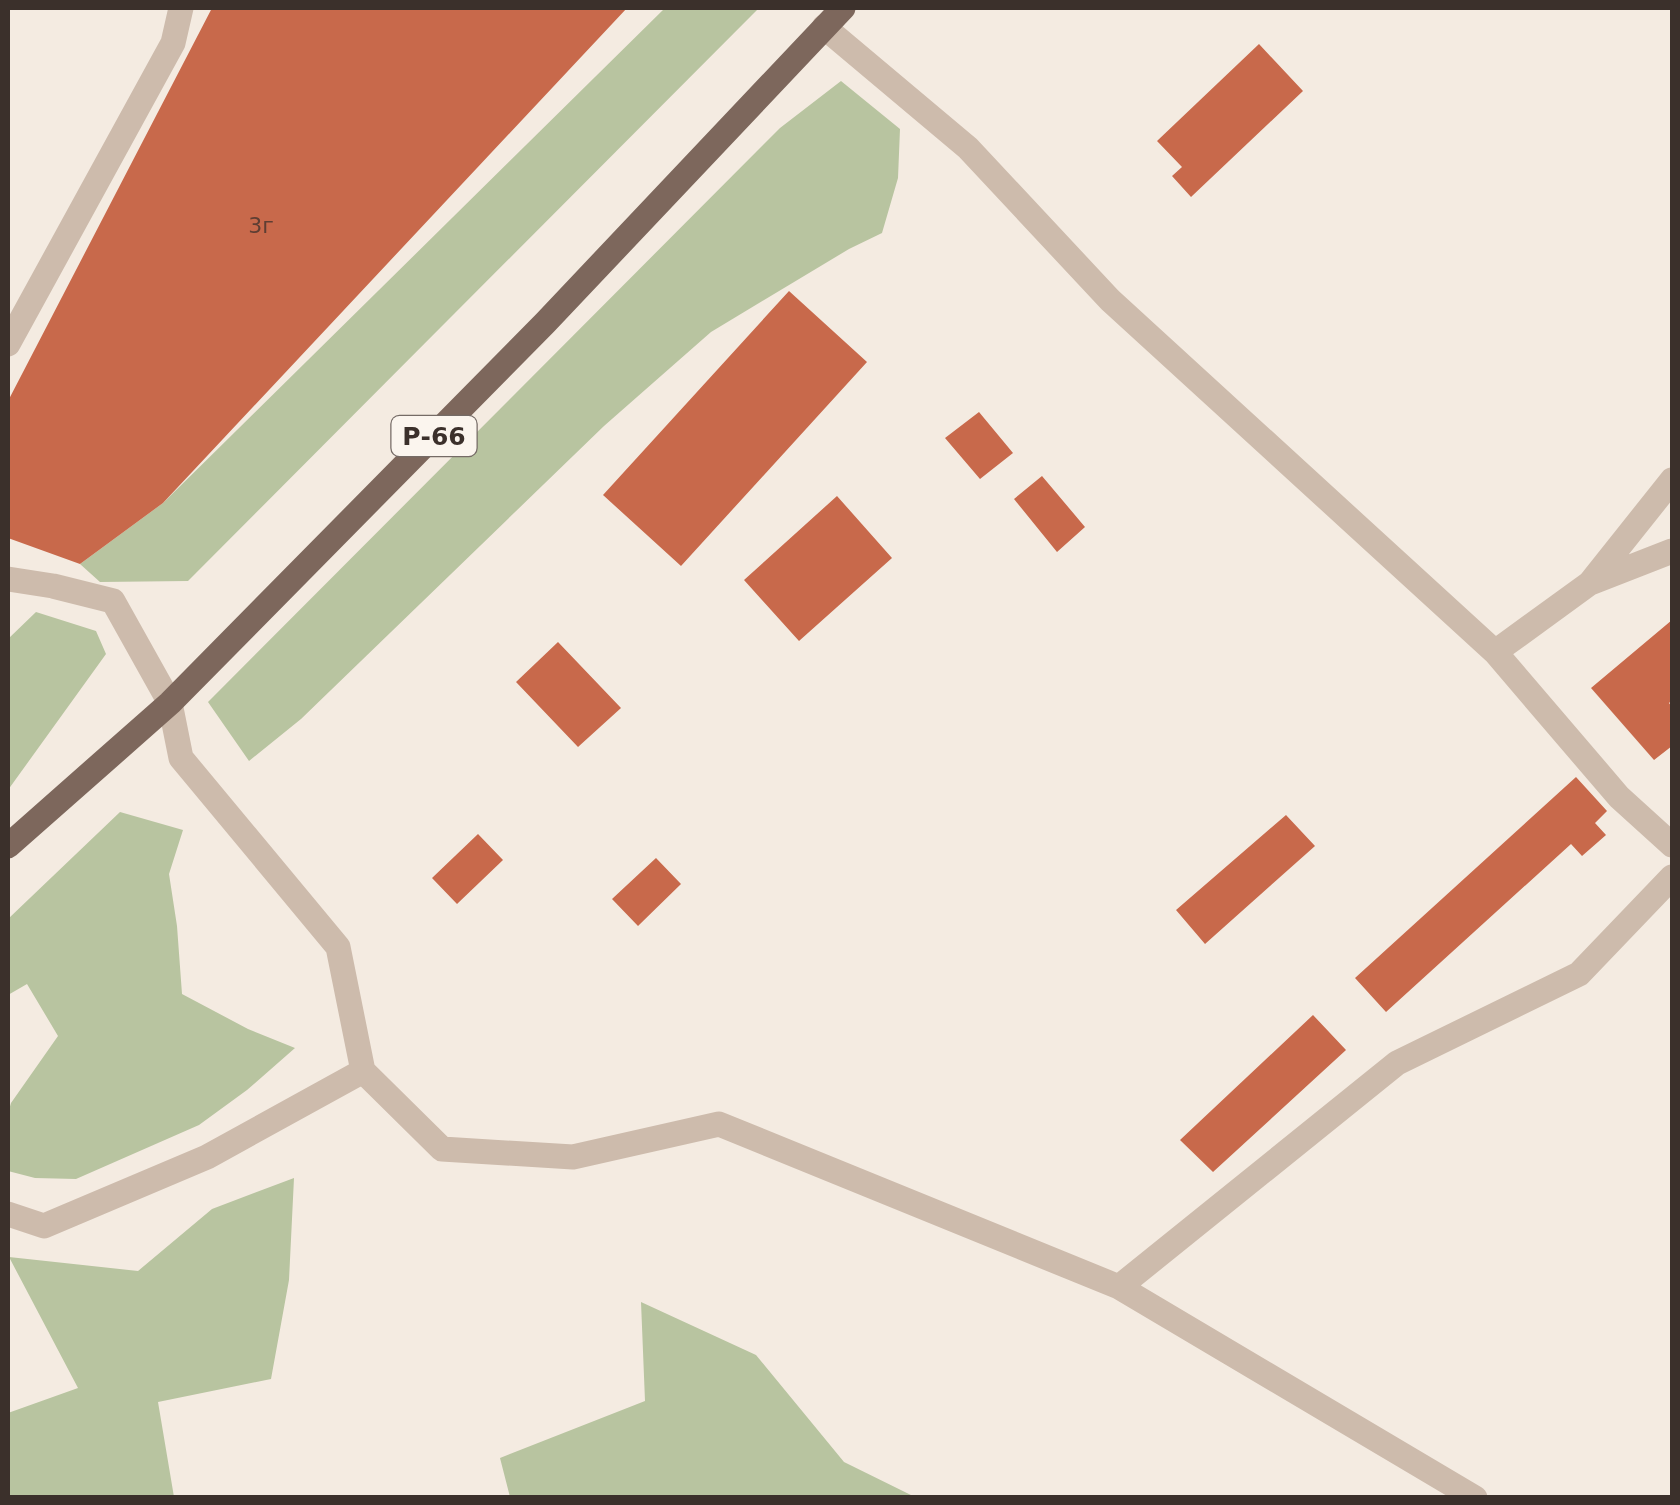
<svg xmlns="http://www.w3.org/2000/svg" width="1680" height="1505" font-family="'DejaVu Sans',sans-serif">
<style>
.green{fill:#b8c4a0}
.building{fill:#c8694b}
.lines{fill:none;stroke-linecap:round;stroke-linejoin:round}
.minor{stroke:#cdbbac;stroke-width:25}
.major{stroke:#7d675c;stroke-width:25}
.labels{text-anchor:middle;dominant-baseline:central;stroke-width:8;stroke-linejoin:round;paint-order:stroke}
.number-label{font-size:22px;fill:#5e3e33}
.shield{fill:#fbf5ee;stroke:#756b66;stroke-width:2.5}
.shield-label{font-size:25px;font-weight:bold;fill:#3b302b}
</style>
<rect width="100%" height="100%" fill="#f4ebe1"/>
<path class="green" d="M 665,8 L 759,8 L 188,581 L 100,582 L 80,564 L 163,503 Z
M 841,81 L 900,129 L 898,178 L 882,233 L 849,249 L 711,332 L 604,426 L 301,719 L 249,761 L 208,702 L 780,128 Z
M 36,612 L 96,631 L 106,654 L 8,790 L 8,639 Z
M 120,812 L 183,830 L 169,874 L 177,926 L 182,994 L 248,1029 L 295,1048 L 247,1090 L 199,1125 L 76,1179 L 35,1178 L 8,1171 L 8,1113 L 11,1103 L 58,1036 L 27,984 L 8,995 L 8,919 Z
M 294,1178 L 289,1280 L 271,1379 L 158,1402 L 174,1497 L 8,1497 L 8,1413 L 78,1388 L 9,1257 L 138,1271 L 212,1209 Z
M 641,1302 L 756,1355 L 844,1462 L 915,1497 L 510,1497 L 500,1458 L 645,1401 Z"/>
<path class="building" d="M 212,8 L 627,8 L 163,503 L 80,564 L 8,538 L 8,401 Z
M 1259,44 L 1303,91 L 1191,197 L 1172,176 L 1182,167 L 1157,141 Z
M 789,291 L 867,362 L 681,566 L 603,495 Z
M 979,412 L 1013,453 L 980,479 L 945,438 Z
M 1042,476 L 1085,527 L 1057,552 L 1014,499 Z
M 837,496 L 892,558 L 799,641 L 744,580 Z
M 1672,620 L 1672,700 L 1669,703 L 1672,707 L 1672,746 L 1654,760 L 1591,688 Z
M 558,642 L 621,708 L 578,747 L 516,682 Z
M 1576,777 L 1607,811 L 1595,823 L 1606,835 L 1582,856 L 1571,844 L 1386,1012 L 1355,978 Z
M 1286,815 L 1315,846 L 1205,944 L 1176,910 Z
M 478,834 L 503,860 L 457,904 L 432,878 Z
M 656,858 L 681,884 L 638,926 L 612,899 Z
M 1313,1015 L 1346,1050 L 1213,1172 L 1180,1140 Z"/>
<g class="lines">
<path class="minor" d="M 824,27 L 968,148 L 1110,300 L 1495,652 L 1619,797 L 1672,845
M 8,344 L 173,43 L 181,8
M 8,579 L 53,586 L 113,601 L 170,703 L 181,758 L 338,947 L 363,1071
M 1590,583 L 1672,480
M 1495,652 L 1590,583 L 1672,551
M 8,1214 L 44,1226 L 207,1157 L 363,1071 L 442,1149 L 573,1157 L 719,1124 L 1119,1287 L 1475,1498
M 1119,1287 L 1397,1063 L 1579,974 L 1672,877"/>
<path class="major" d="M 8,846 L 170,703 L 545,323 L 843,8"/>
</g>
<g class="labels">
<g class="number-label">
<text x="261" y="225">3г</text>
</g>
<rect class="shield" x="391.5" y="416" width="85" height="40" rx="8"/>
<g class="shield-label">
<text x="434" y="436">Р-66</text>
</g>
</g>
<rect width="1680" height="1505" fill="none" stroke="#3b302b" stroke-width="20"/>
</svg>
